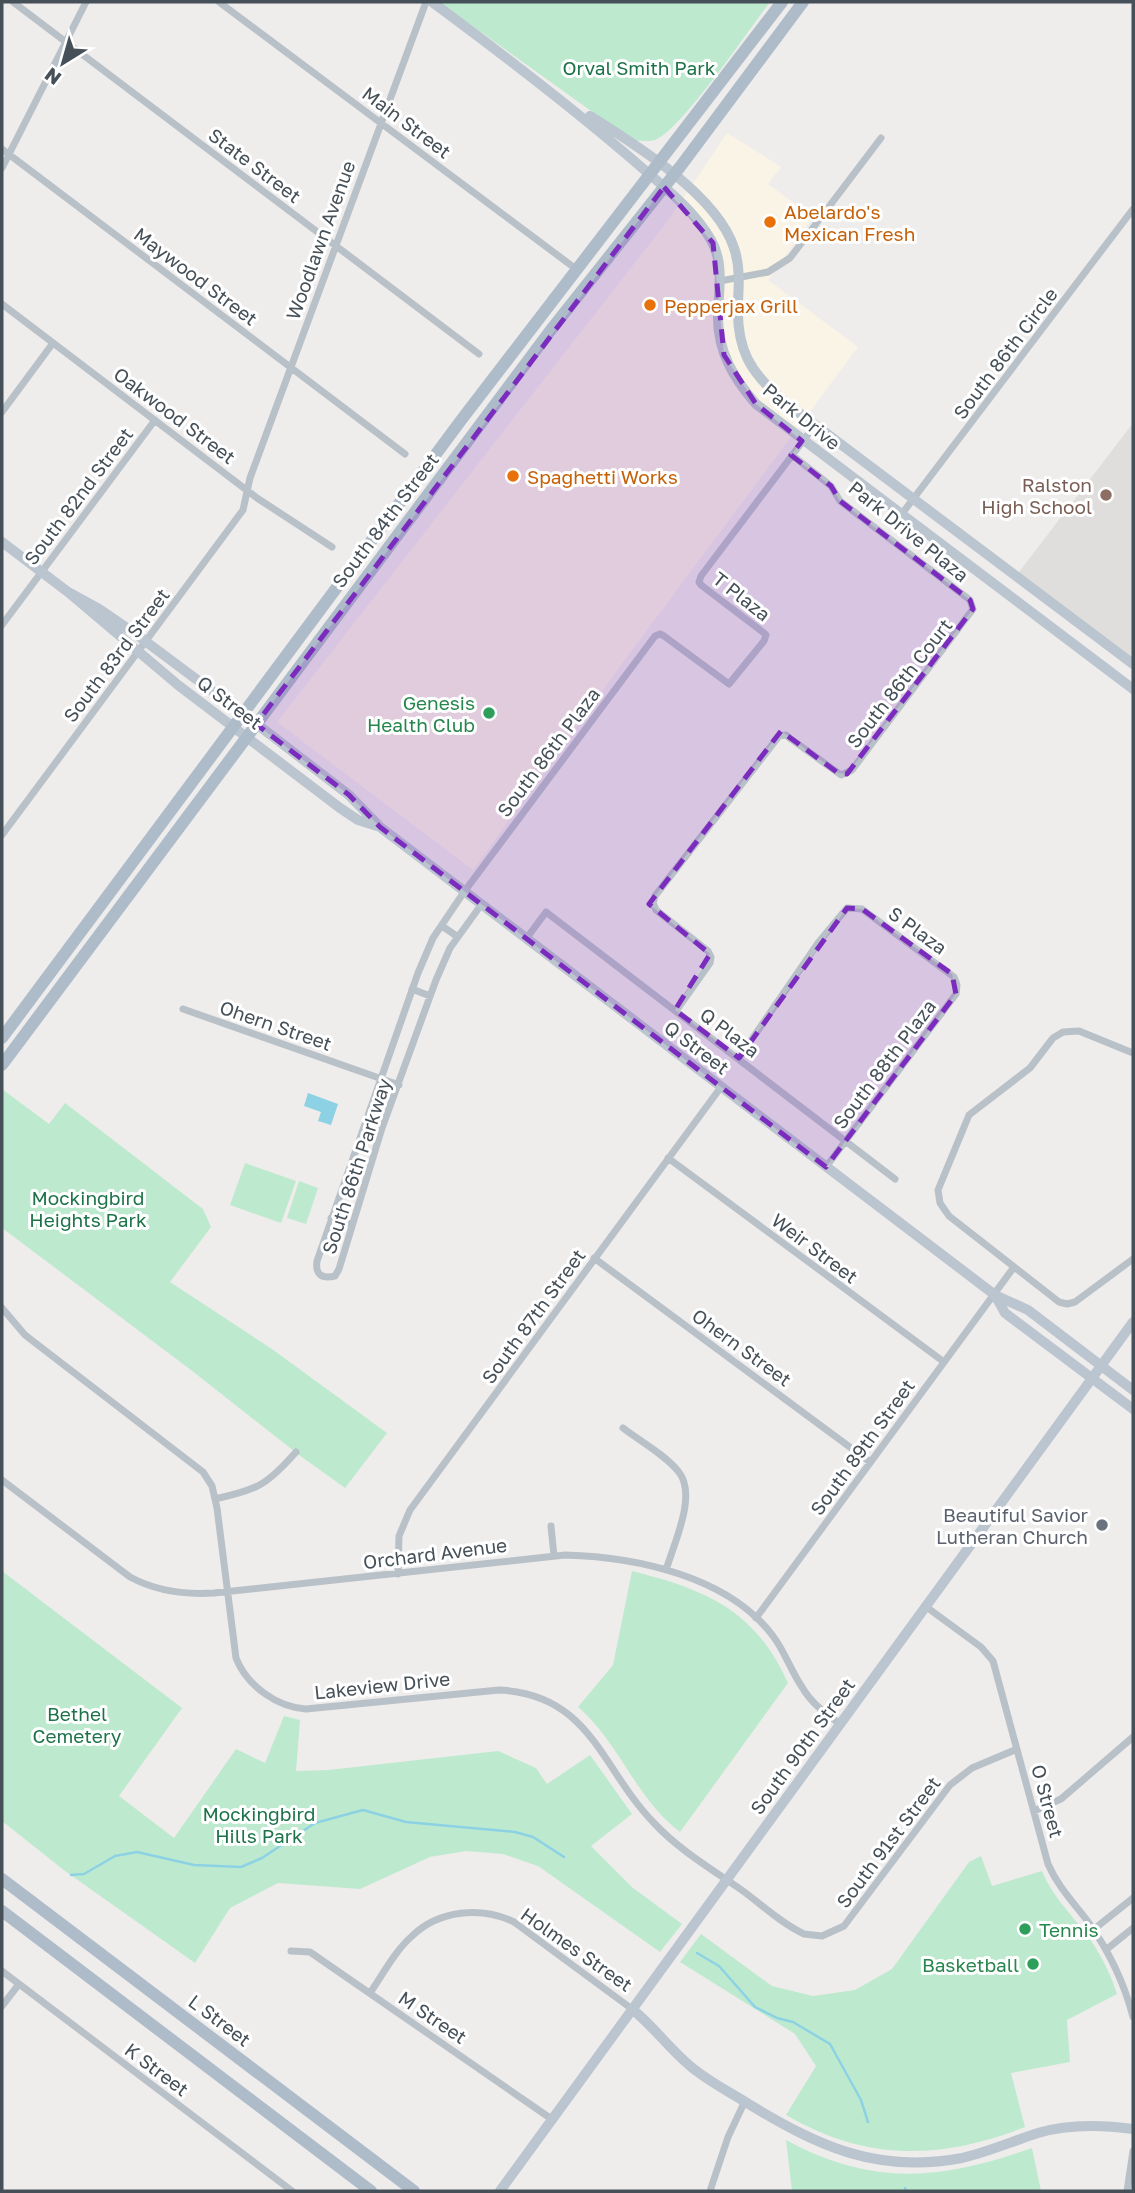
<svg xmlns="http://www.w3.org/2000/svg" width="1135" height="2193" font-family="'Golos Text',sans-serif">
<style>
.commercial{fill:#faf4e6}
.education{fill:#e0dedd}
.green{fill:#bdeacf}
.water{fill:#8dd2e4}
.lines{fill:none;stroke-linecap:round;stroke-linejoin:round}
.stream{stroke:#8dd2e4;stroke-width:2.5}
.street{stroke:#b9c1c8;stroke-width:7}
.secondary{stroke:#bbc5cf;stroke-width:10}
.primary{stroke:#aebcca;stroke-width:12}
.marked{fill:#7b2cbf;fill-opacity:0.2;stroke:#7b2cbf;stroke-width:5;stroke-dasharray:14 9;stroke-linejoin:round}
.food-dot{fill:#e8710a;stroke:#fff;stroke-width:2.5}
.education-dot{fill:#8d6e63;stroke:#fff;stroke-width:2.5}
.leisure-dot{fill:#2e9e5b;stroke:#fff;stroke-width:2.5}
.worship-dot{fill:#6b7280;stroke:#fff;stroke-width:2.5}
.labels{text-anchor:middle;dominant-baseline:central;stroke-width:6;stroke-linejoin:round;paint-order:stroke}
.park-label{font-size:19px;fill:#1d7349;stroke:#fff}
.street-label{font-size:19px;fill:#465058;stroke:#fff}
.food-label{font-size:19px;fill:#c56008;stroke:#fff;text-anchor:start}
.education-label{font-size:19px;fill:#785e54;stroke:#fff;text-anchor:end}
.leisure-label{font-size:19px;fill:#27864d;stroke:#fff;text-anchor:end}
.worship-label{font-size:19px;fill:#5b616d;stroke:#fff;text-anchor:end}
</style>
<rect width="100%" height="100%" fill="#efecec"/>
<path class="commercial" d="M 727,133 L 781,167 L 768,184 L 813,217 L 768,280 L 858,347 L 627,657 L 473,870 L 277,722 L 669,219 Z"/>
<path class="education" d="M 1133,423 L 1133,664 L 1016,576 Z"/>
<path class="green" d="M 439,2 L 770,2 C 751,27 680,132 655,140 C 648,142 640,140 633,141 Z
M 2,1089 L 49,1124 L 65,1103 L 203,1209 L 211,1227 L 170,1282 L 272,1349 L 387,1433 L 345,1488 L 299,1455 L 191,1370 L 2,1228 Z
M 245,1163 L 296,1181 L 281,1223 L 230,1205 Z
M 299,1181 L 318,1188 L 306,1224 L 287,1218 Z
M 2,1571 L 182,1708 L 119,1796 L 174,1838 L 236,1749 L 265,1763 L 284,1716 L 300,1720 L 296,1771 L 328,1770 L 498,1751 L 536,1768 L 547,1784 L 590,1755 L 632,1814 L 591,1846 L 633,1888 L 682,1924 L 660,1952 L 538,1866 L 503,1854 L 466,1851 L 430,1857 L 360,1889 L 278,1883 L 230,1908 L 195,1963 L 65,1871 L 2,1821 Z
M 632,1571 C 707,1590 755,1610 788,1683 L 680,1832 C 636,1799 619,1742 578,1707 L 613,1665 Z
M 981,1856 L 992,1886 L 1042,1871 C 1052,1896 1071,1914 1087,1935 C 1100,1953 1110,1972 1117,1994 L 1067,2020 L 1070,2062 L 1011,2073 L 1025,2127 C 940,2160 867,2162 786,2115 L 816,2066 L 795,2034 L 680,1962 L 701,1934 L 772,1986 L 813,1996 L 855,1990 L 892,1969 L 969,1862 Z
M 786,2140 C 873,2187 942,2180 1032,2148 L 1041,2191 L 792,2191 Z"/>
<path class="water" d="M 308,1093 L 338,1104 L 331,1125 L 318,1121 L 321,1112 L 304,1106 Z"/>
<g class="lines">
<path class="stream" d="M 71,1875 L 84,1874 L 115,1856 L 137,1852 L 194,1865 L 241,1867 L 262,1858 L 315,1823 L 363,1810 L 406,1822 L 515,1832 L 533,1837 L 564,1857
M 697,1953 L 719,1966 L 755,2007 L 777,2018 L 793,2022 L 830,2044 L 861,2100 L 868,2122
M 905,2188 L 906,2191"/>
<path class="street" d="M 13,2 L 479,354
M 219,2 L 576,269
M 2,149 L 405,454
M 2,168 L 86,2
M 720,281 L 768,272 L 790,258 L 881,138
M 2,304 L 257,498 L 332,547
M 2,412 L 53,343
M 901,515 L 1133,209
M 2,625 L 155,420
M 2,835 L 243,510 L 250,478 L 426,2
M 481,905 L 450,948 L 436,980 L 382,1128 L 339,1269 L 335,1276 C 322,1279 315,1275 317,1261 L 418,973 L 433,938 L 464,892 L 655,636 L 660,634 L 664,636 L 729,684 L 764,641 L 766,635 L 764,633 L 701,585 L 699,582 L 701,576 L 815,425
M 442,926 L 458,937
M 526,939 L 546,912 L 895,1179
M 412,989 L 430,996
M 183,1009 L 399,1085
M 676,1011 L 710,963 L 711,957 L 708,951 L 656,910 L 653,903 L 655,896 L 779,736 L 786,735 L 791,739 L 841,775 L 852,770 L 973,609 L 970,600 L 840,501 L 831,486 L 792,455
M 1133,1053 L 1079,1031 L 1063,1032 L 1053,1038 L 1030,1068 L 969,1115 L 938,1190 L 940,1203 L 949,1216 L 1059,1302 L 1067,1304 L 1075,1302 L 1133,1259
M 739,1058 L 818,943 L 847,908 L 862,909 L 954,977 L 957,985 L 956,994 L 826,1167
M 668,1158 L 944,1362
M 331,1218 L 351,1224
M 594,1258 L 870,1462
M 2,1308 L 25,1335 L 203,1472 L 212,1486 L 217,1508 L 236,1658 C 247,1686 277,1707 306,1709 L 499,1690 C 591,1694 601,1769 654,1823 C 679,1850 713,1870 743,1891 C 762,1905 782,1924 804,1934 L 822,1936 L 844,1926 L 950,1785 L 972,1768 L 1017,1749
M 623,1428 C 640,1441 664,1454 678,1471 C 698,1494 674,1543 666,1570
M 2,1480 L 130,1577 C 156,1591 184,1595 214,1593 L 565,1555 C 636,1557 728,1576 773,1636 C 785,1652 791,1671 802,1687 C 811,1703 825,1713 840,1724
M 215,1499 C 257,1490 267,1485 296,1452
M 551,1526 L 554,1556
M 398,1574 L 399,1536 L 410,1510 L 721,1087
M 925,1606 L 981,1647 L 993,1661 L 1048,1864 C 1058,1887 1074,1903 1089,1923 C 1110,1953 1124,1982 1133,2017
M 756,1618 L 1014,1267
M 1034,1811 L 1061,1799 L 1133,1737
M 1093,1930 L 1133,1898
M 1107,1949 L 1133,1928
M 291,1951 L 310,1952 L 553,2120
M 2,1971 L 292,2191
M 370,1993 C 383,1974 395,1951 412,1936 C 439,1910 481,1906 514,1922 L 632,2009
M 2,2006 L 19,1984
M 710,2191 L 728,2137 L 745,2101
M 1127,2191 L 1133,2151"/>
<path class="secondary" d="M 432,2 C 501,53 568,104 633,160 C 660,184 693,208 711,240 C 725,264 718,292 718,318 C 718,352 734,379 756,404 L 1133,689
M 590,116 C 636,145 717,195 734,248 C 740,265 739,284 738,302 C 736,350 750,373 786,403 L 1133,664
M 2,542 L 68,592 L 178,685 L 340,808 L 358,820 L 377,826
M 68,592 L 99,609 L 137,635 L 271,735 L 349,795 L 380,827 L 995,1295 L 1028,1310 L 1133,1390
M 995,1295 L 1005,1313 L 1133,1409
M 632,2009 C 653,2026 669,2048 689,2065 C 706,2080 728,2091 747,2103 C 818,2146 876,2174 962,2158 C 988,2152 1013,2141 1038,2133 C 1068,2124 1103,2125 1133,2129
M 500,2191 L 1133,1322"/>
<path class="primary" d="M 2,1038 L 462,419 L 782,2
M 2,1065 L 550,331 L 680,167 L 803,2
M 2,1879 L 414,2191
M 2,1911 L 371,2191"/>
</g>
<path class="marked" d="M 664,187 L 713,243 L 724,355 L 756,404 L 802,441 L 791,455 L 831,486 L 840,501 L 970,600 L 973,609 L 847,774 L 838,773 L 781,731 L 649,904 L 710,954 L 675,1010 L 739,1058 L 847,908 L 862,909 L 952,974 L 956,994 L 826,1167 L 380,827 L 349,795 L 256,724 Z"/>
<g class="food-dot">
<circle cx="770" cy="222" r="7"/>
<circle cx="650" cy="305" r="7"/>
<circle cx="513" cy="476" r="7"/>
</g>
<circle class="education-dot" cx="1106" cy="495" r="7"/>
<g class="leisure-dot">
<circle cx="489" cy="713" r="7"/>
<circle cx="1025" cy="1929" r="7"/>
<circle cx="1033" cy="1964" r="7"/>
</g>
<circle class="worship-dot" cx="1102" cy="1525" r="7"/>
<g class="labels">
<g class="park-label">
<text x="639" y="67">Orval Smith Park</text>
<text x="88" y="1197">Mockingbird<tspan x="88" dy="22">Heights Park</tspan></text>
<text x="77" y="1713">Bethel<tspan x="77" dy="22">Cemetery</tspan></text>
<text x="259" y="1813">Mockingbird<tspan x="259" dy="22">Hills Park</tspan></text>
</g>
<g class="street-label">
<text transform="translate(407 122) rotate(37)">Main Street</text>
<text transform="translate(255 165) rotate(37)">State Street</text>
<text transform="translate(320 240) rotate(-70)">Woodlawn Avenue</text>
<text transform="translate(196 276) rotate(37)">Maywood Street</text>
<text transform="translate(1005 353) rotate(-53)">South 86th Circle</text>
<text transform="translate(175 415) rotate(37)">Oakwood Street</text>
<text transform="translate(802 416) rotate(39)">Park Drive</text>
<text transform="translate(78 496) rotate(-53)">South 82nd Street</text>
<text transform="translate(385 520) rotate(-53)">South 84th Street</text>
<text transform="translate(909 531) rotate(39)">Park Drive Plaza</text>
<text transform="translate(742 596) rotate(38)">T Plaza</text>
<text transform="translate(116 655) rotate(-53)">South 83rd Street</text>
<text transform="translate(899 683) rotate(-52)">South 86th Court</text>
<text transform="translate(230 702) rotate(37)">Q Street</text>
<text transform="translate(548 752) rotate(-53)">South 86th Plaza</text>
<text transform="translate(918 930) rotate(36)">S Plaza</text>
<text transform="translate(276 1025) rotate(19)">Ohern Street</text>
<text transform="translate(730 1032) rotate(37)">Q Plaza</text>
<text transform="translate(697 1047) rotate(37)">Q Street</text>
<text transform="translate(884 1064) rotate(-53)">South 88th Plaza</text>
<text transform="translate(356 1166) rotate(-72)">South 86th Parkway</text>
<text transform="translate(815 1248) rotate(37)">Weir Street</text>
<text transform="translate(533 1316) rotate(-54)">South 87th Street</text>
<text transform="translate(742 1347) rotate(36)">Ohern Street</text>
<text transform="translate(862 1447) rotate(-54)">South 89th Street</text>
<text transform="translate(435 1553) rotate(-7)">Orchard Avenue</text>
<text transform="translate(382 1685) rotate(-6)">Lakeview Drive</text>
<text transform="translate(802 1746) rotate(-54)">South 90th Street</text>
<text transform="translate(1048 1801) rotate(75)">O Street</text>
<text transform="translate(888 1842) rotate(-53)">South 91st Street</text>
<text transform="translate(577 1949) rotate(35)">Holmes Street</text>
<text transform="translate(433 2017) rotate(34)">M Street</text>
<text transform="translate(220 2020) rotate(37)">L Street</text>
<text transform="translate(157 2069) rotate(37)">K Street</text>
</g>
<g class="food-label">
<text x="784" y="211">Abelardo's<tspan x="784" dy="22">Mexican Fresh</tspan></text>
<text x="664" y="305">Pepperjax Grill</text>
<text x="527" y="476">Spaghetti Works</text>
</g>
<g class="education-label">
<text x="1092" y="484">Ralston<tspan x="1092" dy="22">High School</tspan></text>
</g>
<g class="leisure-label">
<text x="475" y="702">Genesis<tspan x="475" dy="22">Health Club</tspan></text>
<text x="1039" y="1929" text-anchor="start">Tennis</text>
<text x="1019" y="1964">Basketball</text>
</g>
<g class="worship-label">
<text x="1088" y="1514">Beautiful Savior<tspan x="1088" dy="22">Lutheran Church</tspan></text>
</g>
</g>
<rect width="1135" height="2193" fill="none" stroke="#465058" stroke-width="7"/>
<g transform="translate(63 63) rotate(217)" stroke="#ffffff" stroke-width="5" paint-order="stroke">
<path d="M0-5L12 26L0 18L-12 26Z" fill="#465058"/>
<text y="-10" font-size="19" font-weight="bold" text-anchor="middle" fill="#465058">N</text>
</g>
</svg>
